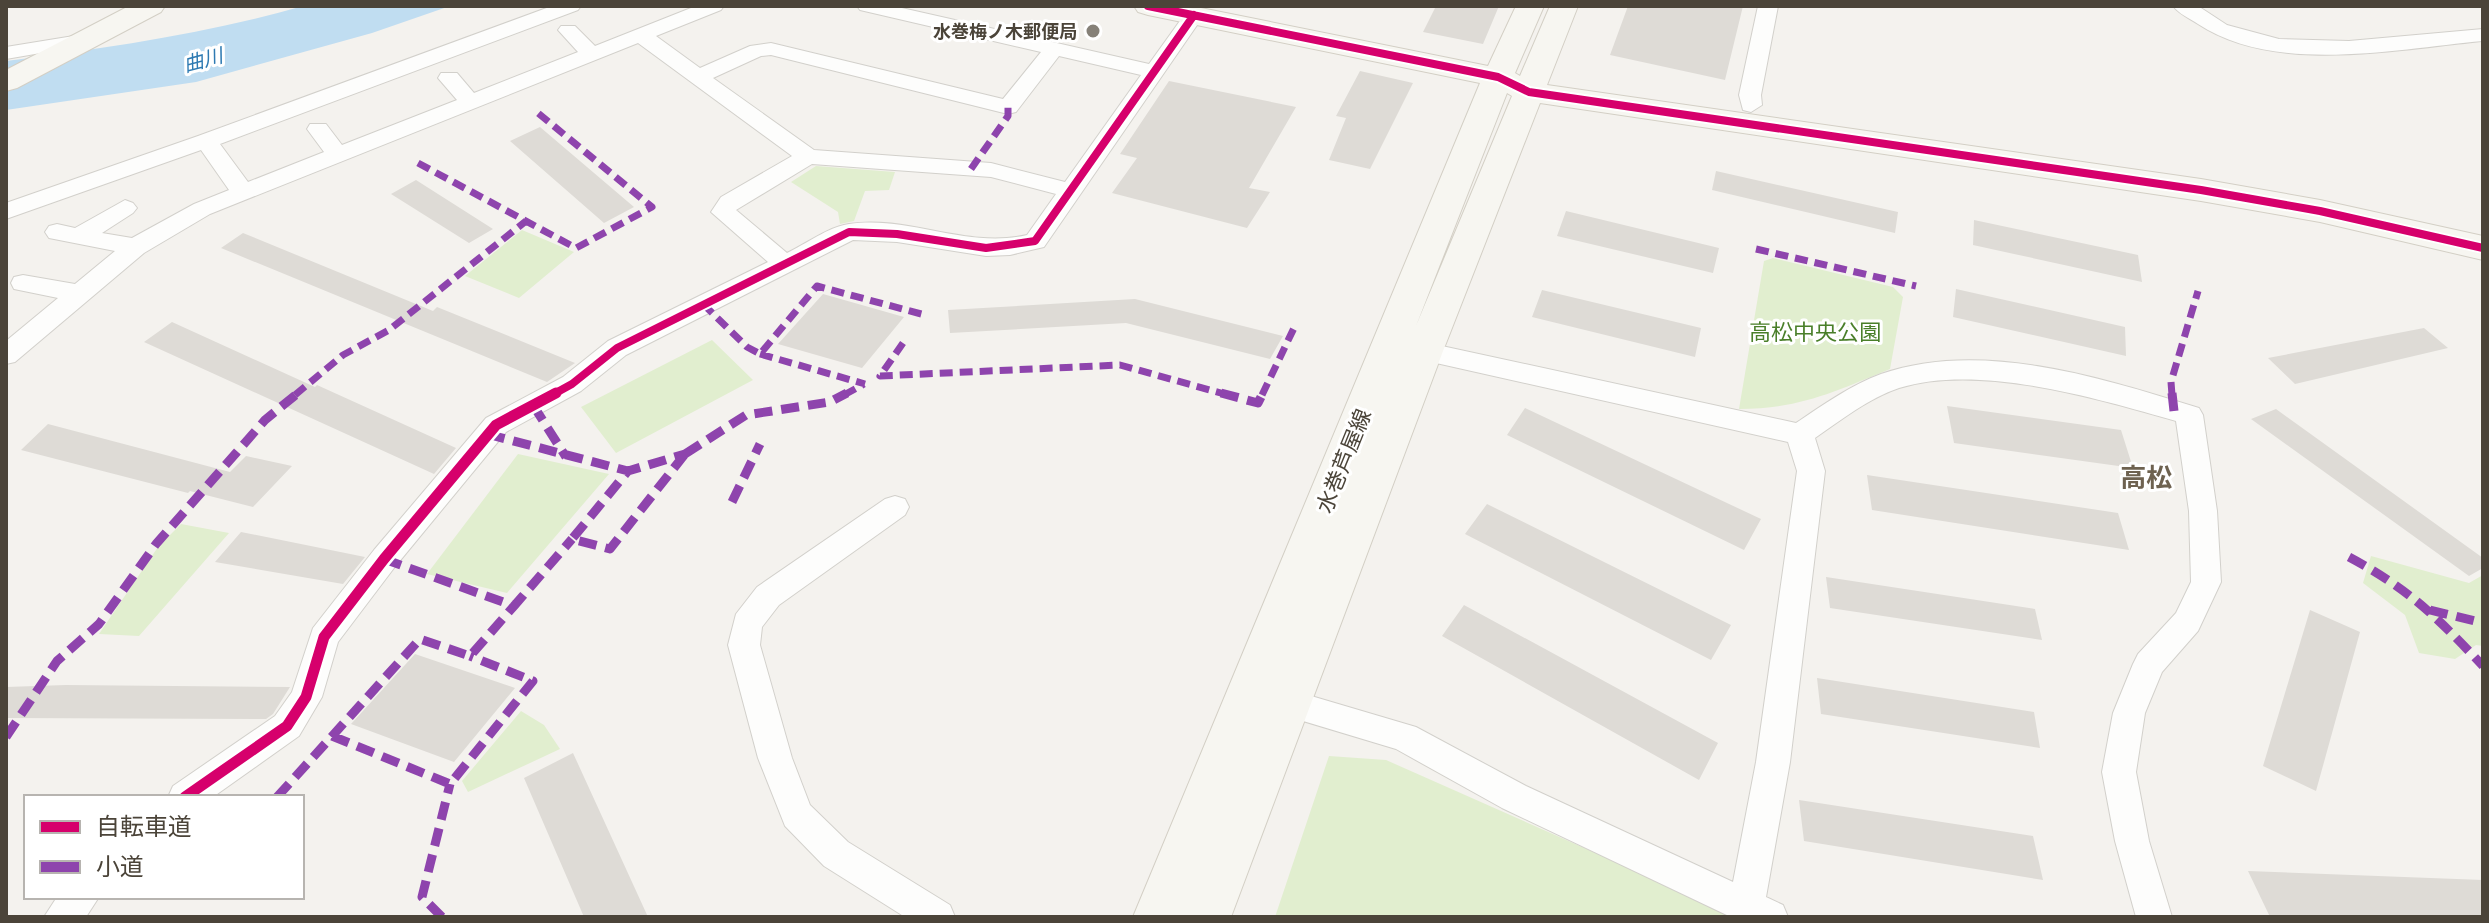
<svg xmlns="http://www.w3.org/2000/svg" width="2489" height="923" font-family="Poppins,'Noto Sans JP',sans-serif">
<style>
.green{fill:#e1eecf}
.water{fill:#c0ddf1}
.building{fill:#dedbd6}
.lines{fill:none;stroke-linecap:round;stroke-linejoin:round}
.street-casing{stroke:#d2d0cb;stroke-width:2}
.secondary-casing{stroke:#d3cfc5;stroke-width:2}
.street{fill:#fdfdfc;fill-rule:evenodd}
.secondary{fill:#f7f6f1;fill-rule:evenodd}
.quiet-far1{stroke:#8e44ad;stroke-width:7;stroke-dasharray:13 7;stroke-linecap:butt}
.quiet{stroke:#8e44ad;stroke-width:9;stroke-dasharray:18 9;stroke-linecap:butt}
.cycleway-far1-casing{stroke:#fff;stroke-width:12}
.cycleway-casing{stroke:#fff;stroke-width:16}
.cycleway-far1{stroke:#d6006c;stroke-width:8}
.cycleway{stroke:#d6006c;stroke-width:11}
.poi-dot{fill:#868178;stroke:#fff;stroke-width:3}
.labels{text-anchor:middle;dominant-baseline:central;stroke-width:6;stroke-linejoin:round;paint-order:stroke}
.far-poi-label{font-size:18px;font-weight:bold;fill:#4b4439;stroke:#fff;text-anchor:end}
.far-water-label{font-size:20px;font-style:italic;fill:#2e7ab2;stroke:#fff}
.park-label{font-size:22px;fill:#4a7f2a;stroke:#fff}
.street-label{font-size:22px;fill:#4b4439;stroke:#fff}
.quarter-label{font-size:26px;font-weight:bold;fill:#6e6250;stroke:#fff}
</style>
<rect width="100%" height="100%" fill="#f4f2ee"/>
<path class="green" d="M 816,166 L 895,172 L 889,190 L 865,191 L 854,221 L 840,224 L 838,212 L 791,182 Z
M 522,230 L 574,252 L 519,298 L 465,276 Z
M 1773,258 L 1893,287 L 1903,297 L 1890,369 C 1836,391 1800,409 1739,409 L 1764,261 Z
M 712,340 L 753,380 L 616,453 L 581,407 Z
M 518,454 L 609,474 L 507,593 L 427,574 Z
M 181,524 L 229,533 L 139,636 L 99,634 L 158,547 Z
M 2371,556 L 2469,583 L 2483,575 L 2483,646 L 2476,645 L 2455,659 L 2419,653 L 2405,615 L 2363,583 Z
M 521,711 L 544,725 L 560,749 L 468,792 L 462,781 Z
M 1329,756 L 1386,760 L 1740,917 L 1275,917 Z"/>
<path class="water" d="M 303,6 L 450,6 L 372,33 L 196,82 L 6,110 L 6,61 C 106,48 206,34 303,6 Z"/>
<path class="building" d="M 1436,6 L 1499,6 L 1483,44 L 1423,32 Z
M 1628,6 L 1743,6 L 1725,80 L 1610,55 Z
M 1360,71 L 1413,83 L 1370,169 L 1329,160 L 1346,118 L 1336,116 Z
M 1169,81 L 1296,107 L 1249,188 L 1270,192 L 1247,228 L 1112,193 L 1137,158 L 1120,154 Z
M 540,127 L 634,207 L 604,223 L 510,141 Z
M 1716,171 L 1898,212 L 1895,233 L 1712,190 Z
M 416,180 L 493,229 L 469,243 L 391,194 Z
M 1566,211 L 1719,248 L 1713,273 L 1557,236 Z
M 1974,220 L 2138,255 L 2142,282 L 1973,245 Z
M 243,233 L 433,311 L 437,307 L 575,363 L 547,382 L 221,248 Z
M 1956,289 L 2125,327 L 2126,356 L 1953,317 Z
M 1542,290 L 1701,328 L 1695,357 L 1532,317 Z
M 823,294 L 904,317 L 862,368 L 778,344 Z
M 1135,299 L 1283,336 L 1270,359 L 1126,323 L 950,333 L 948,310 Z
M 172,322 L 315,387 L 317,385 L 456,448 L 434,474 L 144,342 Z
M 2424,328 L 2448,348 L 2295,384 L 2268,358 Z
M 1947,406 L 2121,430 L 2133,468 L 1954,443 Z
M 1525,408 L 1761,519 L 1744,550 L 1507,435 Z
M 2276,409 L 2483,558 L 2483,568 L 2469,576 L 2251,419 Z
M 48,424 L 230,472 L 246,456 L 292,466 L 253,507 L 190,491 L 188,493 L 21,450 Z
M 1867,475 L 2118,513 L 2129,550 L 1872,510 Z
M 1487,504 L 1731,625 L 1711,660 L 1465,534 Z
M 241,532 L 365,557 L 343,584 L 215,562 Z
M 1826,577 L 2035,609 L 2042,640 L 1830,608 Z
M 1464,605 L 1718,743 L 1699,780 L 1442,636 Z
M 2310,610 L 2360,632 L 2316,791 L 2263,766 Z
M 415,654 L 515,688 L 454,762 L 351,724 Z
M 1817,678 L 2034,712 L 2040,748 L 1821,714 Z
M 66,685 L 290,687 L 273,714 L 266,719 L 6,718 L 6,687 Z
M 573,753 L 648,917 L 584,917 L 524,778 Z
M 1799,800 L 2033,836 L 2043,880 L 1804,841 Z
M 2248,871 L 2483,880 L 2483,917 L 2270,917 Z"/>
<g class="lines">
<g class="street-casing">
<path id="street" d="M 552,6 L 581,6 L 578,10 L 220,144 L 248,182 L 324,152 L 307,129 L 310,124 L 326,124 L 342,145 L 457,100 L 438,78 L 441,73 L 457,73 L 474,93 L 578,52 L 558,30 L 561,26 L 575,26 L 595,46 L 696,6 L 724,6 L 721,10 L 656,36 L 700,68 L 750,46 L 771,43 L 1003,99 L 1041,52 L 860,10 L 857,6 L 893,6 L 1149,64 L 1187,11 L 1201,11 L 1204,15 L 1044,247 L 1010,255 L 986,256 L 897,242 L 853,240 L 626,355 L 581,391 L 506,432 L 394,568 L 338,642 L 322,697 L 299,736 L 213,797 L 168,797 L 173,786 L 275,716 L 292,692 L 313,628 L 374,550 L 486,418 L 563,377 L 608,341 L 768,262 L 711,212 L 721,197 L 792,156 L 638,43 L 210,214 L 144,253 L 15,362 L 6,364 L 6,341 L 58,298 L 14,289 L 11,283 L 14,277 L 23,275 L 75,284 L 115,251 L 49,238 L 45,232 L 49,226 L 57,224 L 75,228 L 125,200 L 133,203 L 137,208 L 133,213 L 102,233 L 132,238 L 194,204 L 229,190 L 201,150 L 6,219 L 6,203 L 198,136 ZM 771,55 L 1008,114 L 1016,112 L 1059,56 L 1141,75 L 1065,182 L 991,163 L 814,150 L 713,78 L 761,56 ZM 812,164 L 991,177 L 1056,194 L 1027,235 C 966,249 909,215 849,224 C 828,227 806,244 787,253 L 736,210 Z
M 1758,6 L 1778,6 L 1761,95 L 1762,105 L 1751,112 L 1743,110 L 1739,95 Z
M 2173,6 L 2198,6 L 2227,25 L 2279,39 L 2349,41 L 2483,29 L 2483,41 C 2396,49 2275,75 2198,24 C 2189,18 2179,14 2173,6 Z
M 86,34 L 96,40 L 93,44 L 6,59 L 6,47 Z
M 1405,338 L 1796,423 C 1823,405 1851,385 1881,374 C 1981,339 2102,378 2199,408 L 2203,415 L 2217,511 L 2221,582 L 2198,631 L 2162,672 L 2145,713 L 2136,772 L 2149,841 L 2172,917 L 2136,917 L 2115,841 L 2102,772 L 2113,713 L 2133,664 L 2138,654 L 2176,613 L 2191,582 L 2189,511 L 2176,421 C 2098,399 1980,363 1899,388 C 1869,398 1841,420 1815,438 L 1825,471 L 1790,762 L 1766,897 L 1783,905 L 1788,917 L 1731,917 L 1502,808 L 1396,749 L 1263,709 L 1258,699 L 1263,689 L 1274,685 L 1416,727 L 1526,786 L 1733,882 L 1756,762 L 1797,471 L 1788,442 L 1396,354 L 1392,347 L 1396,340 Z
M 895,496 L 905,499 L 909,507 L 905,515 L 779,605 L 762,627 L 760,645 L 792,758 L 810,805 L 848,842 L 950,905 L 955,917 L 905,917 L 824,866 L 785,826 L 758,758 L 728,645 L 736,614 L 757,587 L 885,499 Z
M 57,897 L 99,897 L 86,917 L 44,917 Z"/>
</g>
<g class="secondary-casing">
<path id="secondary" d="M 129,6 L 165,6 L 161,12 L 17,88 L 6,91 L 6,70 Z
M 1134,6 L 1191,6 L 1488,66 L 1516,6 L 1544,6 L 1515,73 L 1520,76 L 1550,6 L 1578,6 L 1547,85 L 2201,179 L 2320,200 L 2483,236 L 2483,260 L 2320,222 L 2201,201 L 1540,103 L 1443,351 L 1231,917 L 1133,917 L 1480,83 L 1148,15 L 1138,12 ZM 1507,93 L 1512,96 L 1416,326 Z"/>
</g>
<use href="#street" class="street"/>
<use href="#secondary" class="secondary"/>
<path class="quiet-far1" d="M 418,163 L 576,248 L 652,207 L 538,113
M 971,169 L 1008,116 L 1008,107
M 1756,249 L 1916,286
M 703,304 L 747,347 L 760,354 L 817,286 L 925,315
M 903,343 L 880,376 L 1120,365 L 1228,395
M 760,354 L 865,384
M 295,395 L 343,355 L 389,330 L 526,221
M 844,395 L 864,384
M 1262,395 L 1294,328
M 2172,395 L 2171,382 L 2198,291"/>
<path class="quiet" d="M 1221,393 L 1258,403 L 1263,393
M 2172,393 L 2174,411
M 533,405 L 566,457
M 487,434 L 628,471
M 685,454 L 610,549 L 572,539 L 628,471 Z
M 685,454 L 746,415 L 830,402 L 847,393
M 732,502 L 760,444
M 2349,557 C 2409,589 2437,617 2483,666
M 384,559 L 514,606 L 572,539
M 2430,610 L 2483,623
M 332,736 L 450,784 L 533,681 L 470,656
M 6,737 L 57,661 L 99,624 L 156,544 L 265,420 L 298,393
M 277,797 L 420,639 L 470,656 L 514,606
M 442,917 L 422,897 L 450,784"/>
<g class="cycleway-far1-casing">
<path id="cycleway-far1" d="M 1148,6 L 1498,77 L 1529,92 L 2201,190 L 2320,211 L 2483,248
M 552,395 L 572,384 L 617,348 L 849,232 L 897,234 L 986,248 L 1035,241 L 1194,15"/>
</g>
<g class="cycleway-casing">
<path id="cycleway" d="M 185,797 L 287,726 L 306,697 L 324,637 L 384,559 L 496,425 L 556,393"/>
</g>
<use href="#cycleway-far1" class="cycleway-far1"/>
<use href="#cycleway" class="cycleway"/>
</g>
<circle class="poi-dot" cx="1093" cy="31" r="8"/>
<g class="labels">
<g class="far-poi-label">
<text x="1077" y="31">水巻梅ノ木郵便局</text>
</g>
<g class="far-water-label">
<text transform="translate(203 60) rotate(-15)">曲川</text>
</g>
<g class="park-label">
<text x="1815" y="332">高松中央公園</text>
</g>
<g class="street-label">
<text transform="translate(1344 461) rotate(-68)">水巻芦屋線</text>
</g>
<g class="quarter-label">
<text x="2146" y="478">高松</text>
</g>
</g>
<rect width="2489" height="923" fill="none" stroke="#4b4439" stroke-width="16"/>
<rect x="24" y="795" width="280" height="104" fill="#ffffff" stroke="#b7b4b0" stroke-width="2"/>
<rect x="40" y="821" width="40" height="12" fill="#d6006c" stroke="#b7b4b0" stroke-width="2"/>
<text x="96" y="835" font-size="24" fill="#4b4439">自転車道</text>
<rect x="40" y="861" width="40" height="12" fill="#8e44ad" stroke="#b7b4b0" stroke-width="2"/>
<text x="96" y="875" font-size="24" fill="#4b4439">小道</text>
</svg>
